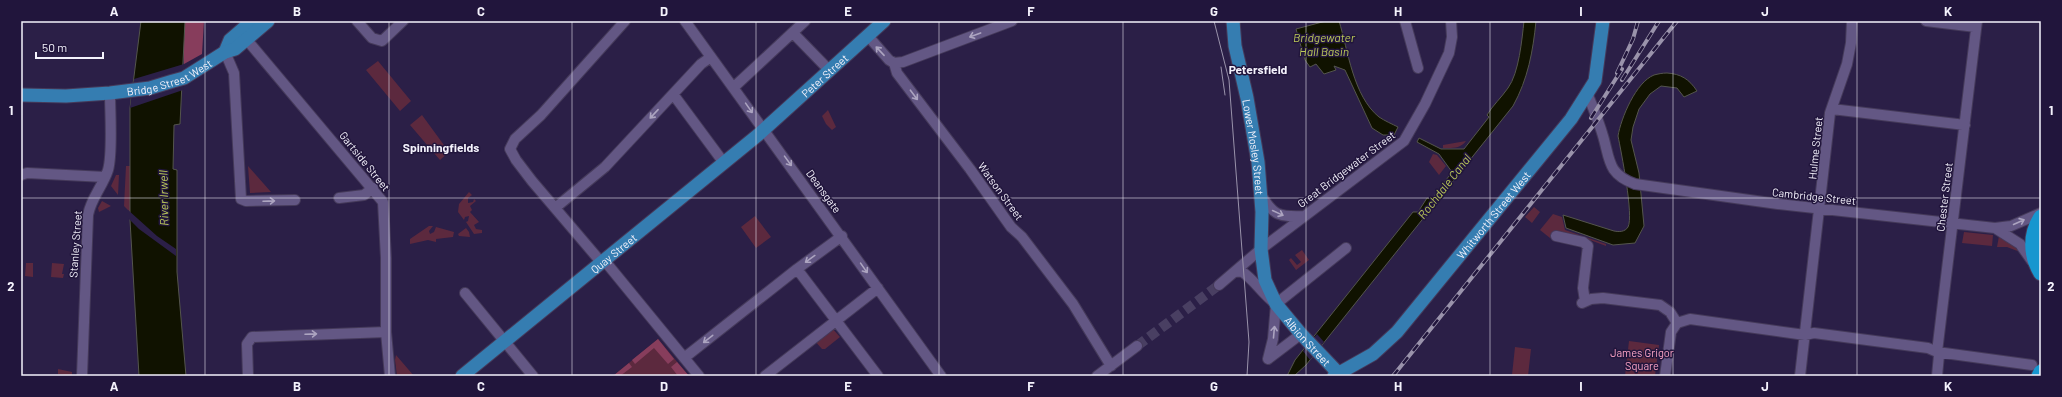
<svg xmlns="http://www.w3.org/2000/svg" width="2062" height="397" font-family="Barlow,sans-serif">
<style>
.green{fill:#5c293e}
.forest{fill:#873d5c}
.water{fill:#101200;stroke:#54554c}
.pier{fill:#2b1f47}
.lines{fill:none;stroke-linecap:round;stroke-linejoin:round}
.minor-tunnel{stroke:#493f62;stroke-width:10;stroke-dasharray:10 5;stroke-linecap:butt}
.minor-casing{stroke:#453a5a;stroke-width:12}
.major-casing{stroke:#453a5a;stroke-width:15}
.highway-casing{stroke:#453a5a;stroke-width:17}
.minor{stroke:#635784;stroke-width:10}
.major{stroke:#357db1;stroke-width:13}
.highway{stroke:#1796cf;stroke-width:15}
.tram{stroke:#9a93ab;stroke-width:1}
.rail-casing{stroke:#9a93ab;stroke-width:4}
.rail{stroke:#21153c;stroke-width:2.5;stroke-dasharray:8;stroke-linecap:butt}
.oneway{stroke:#aca4c0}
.grid{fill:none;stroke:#f4f2fc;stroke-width:1;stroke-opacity:0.55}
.labels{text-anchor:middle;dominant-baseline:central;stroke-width:3;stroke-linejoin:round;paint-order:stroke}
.street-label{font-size:11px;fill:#f4f2fc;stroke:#21153c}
.park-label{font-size:11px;fill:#fca4c6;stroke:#21153c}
.water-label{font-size:12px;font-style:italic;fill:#bbc958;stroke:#21153c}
.neighbourhood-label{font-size:12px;font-weight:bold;fill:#f4f2fc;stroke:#21153c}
.neatline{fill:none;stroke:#f4f2fc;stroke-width:1.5}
.grid-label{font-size:13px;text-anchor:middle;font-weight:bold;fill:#f4f2fc}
</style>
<rect width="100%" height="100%" fill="#2b1f47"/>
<path class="green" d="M 378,61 L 411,101 L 400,111 L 366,70 Z
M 828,110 L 836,127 L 832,130 L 826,124 L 822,116 Z
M 422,115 L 449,152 L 440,160 L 410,125 Z
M 1466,141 C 1460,149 1452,148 1443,148 L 1443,145 Z
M 1433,154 L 1437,155 L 1446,166 L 1439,175 L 1429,162 Z
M 126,166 L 131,166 L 130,212 L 124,206 Z
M 248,166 L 271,192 L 250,193 Z
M 116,175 L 119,175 L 118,195 L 111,186 Z
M 469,192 L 472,195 L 468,198 L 468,203 L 473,202 L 474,199 L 476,201 L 470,206 L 472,210 L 470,212 L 479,222 L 474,225 L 476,229 L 482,230 L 482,233 L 474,234 L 466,222 L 468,221 L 469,216 L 465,217 L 464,220 L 458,212 L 459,204 Z
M 102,201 L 111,206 L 99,212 L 98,208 Z
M 1534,207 L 1540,212 L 1532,223 L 1525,217 Z
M 1553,214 L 1562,217 L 1565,230 L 1606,244 L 1606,246 L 1582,237 L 1560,234 L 1557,231 L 1550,238 L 1540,230 Z
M 755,216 L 771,237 L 756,248 L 741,227 Z
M 429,226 L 433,226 L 429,231 L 430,234 L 434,232 L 436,227 L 454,232 L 453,237 L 436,239 L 436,242 L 428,240 L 410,244 L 410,239 Z
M 466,228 L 469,232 L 470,237 L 459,236 L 458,234 Z
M 1964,232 L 1993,235 L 1992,246 L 1962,243 Z
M 1999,236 L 2012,244 L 2020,252 L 2007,247 L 1997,247 Z
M 1302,250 L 1309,260 L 1296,270 L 1289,260 L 1291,258 L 1297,265 L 1301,262 L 1295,255 Z
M 26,263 L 33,263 L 33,277 L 25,276 Z
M 52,263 L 64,264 L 62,274 L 64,274 L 63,278 L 51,277 Z
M 832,328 L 840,337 L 825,349 L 822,349 L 814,340 Z
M 658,339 L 689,376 L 613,376 Z
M 1629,341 L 1659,345 L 1655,376 L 1625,376 Z
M 1515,347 L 1531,349 L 1528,376 L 1512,375 Z
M 396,355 L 414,376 L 397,376 L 395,360 Z
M 58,369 L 72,372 L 72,376 L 58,374 Z"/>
<path class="forest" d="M 185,21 L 204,21 L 202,54 L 184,64 L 183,41 Z
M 658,339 L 674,359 L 668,364 L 654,348 L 635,364 L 632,360 Z
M 677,362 L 689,376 L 678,376 L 671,367 Z
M 629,363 L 632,367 L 620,376 L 613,376 Z"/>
<path class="water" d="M 141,21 L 185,21 L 180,124 L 174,125 L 173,169 L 177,170 L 177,272 L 186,376 L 139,376 L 130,220 L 130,108 Z
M 1326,21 L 1339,21 C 1348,50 1353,96 1379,117 C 1385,121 1392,124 1398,127 L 1394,135 L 1383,135 L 1372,128 L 1345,70 L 1334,66 L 1336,70 L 1324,74 L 1316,64 L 1310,67 L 1305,60 L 1296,29 Z
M 1524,21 L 1536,21 C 1533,51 1528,79 1513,106 L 1306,365 L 1294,376 L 1287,376 L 1295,360 L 1413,212 L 1418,212 L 1427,198 L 1432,199 L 1452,172 L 1439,154 L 1417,142 L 1419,138 L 1441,149 L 1464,149 L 1489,117 L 1487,115 C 1493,105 1501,98 1508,88 C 1519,73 1522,39 1524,21 Z
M 1667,73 C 1681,74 1689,79 1697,91 L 1684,97 L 1677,88 L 1661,86 L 1650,94 L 1639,109 L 1633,127 L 1631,140 L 1639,173 L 1644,226 L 1635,243 L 1613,245 L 1566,228 L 1563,215 L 1614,231 C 1619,232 1625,232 1628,227 C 1634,216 1621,151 1618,136 C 1621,118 1636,82 1654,75 C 1658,74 1662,73 1667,73 Z"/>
<path class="pier" d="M 184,64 L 183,90 L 130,108 L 134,79 Z
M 128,210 L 157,236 L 176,249 L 176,256 L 139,229 L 128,218 Z
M 1317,334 L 1324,342 L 1310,360 L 1303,351 Z"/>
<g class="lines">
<path class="minor-tunnel" d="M 1137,346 L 1219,285"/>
<g class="minor-casing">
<path id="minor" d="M 357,21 L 372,38 L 382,41 L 403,21
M 685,21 L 941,376
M 1405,21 L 1418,68
M 1926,21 L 1976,27
M 793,33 L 830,71
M 242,34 L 383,202 L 386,258 L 386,332 L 390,376
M 868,36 L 889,60 L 894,63
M 225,52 L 234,73 L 241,199 L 246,201 L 295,200
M 894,63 L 897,73 L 970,169 L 1011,227 L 1022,237 L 1073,304 L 1111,366
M 894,63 L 903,62 L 1012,21
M 734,87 L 805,21
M 673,94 L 724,163
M 1588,95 C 1593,108 1599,122 1603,136 C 1610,159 1607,174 1635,184 L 1778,204 L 1995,228 L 2011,226 L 2041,213
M 1832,109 L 1965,125
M 21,175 L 27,173 L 105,177
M 1261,195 C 1274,216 1279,217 1304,216
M 339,198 L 364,195 L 373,188
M 555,208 L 605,167 L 701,64 L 711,57
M 1995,228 L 2020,244 L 2032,261
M 1556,236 L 1583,242 L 1588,246 L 1583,288 L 1585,301
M 604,260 L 699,376
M 601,262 L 532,181 L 516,160 L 510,149 L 515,139 L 541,115 L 625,21
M 797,269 L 878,376
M 1235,272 L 1241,271 C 1255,280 1262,294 1276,304
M 1219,285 L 1261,249 L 1404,141 L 1425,104 L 1449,53 L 1452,37 L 1451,21
M 465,293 L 533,376
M 1582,303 L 1591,299 L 1603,298 L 1660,305 L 1670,312 L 1677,323
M 1276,304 L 1346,248
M 684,358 L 797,269 L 842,236
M 1268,359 L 1273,339 L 1276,304
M 1268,359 L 1301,334
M 82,376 L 88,215 C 91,198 103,186 108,170 C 113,153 110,113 110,93
M 248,376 L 247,344 L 252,337 L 386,332
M 765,376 L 878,288
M 1097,376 L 1137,346
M 1665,376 L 1671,332 L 1677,323 L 1690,319 L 1805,335 L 1814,333 L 1928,348 L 1937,352 L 2032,365
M 1800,376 L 1830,113 L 1847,64 L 1851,43 L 1852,21
M 1937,376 L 1939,355 L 1937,352 L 1977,21"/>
</g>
<g class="major-casing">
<g id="major">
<path id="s1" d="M 1233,21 L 1235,46 L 1247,98 L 1258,162 L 1262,212 L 1261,249 L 1265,280 L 1276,304 L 1301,334 L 1341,376"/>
<path d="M 225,52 L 230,40 L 252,21"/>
<path id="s2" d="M 21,95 L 66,96 L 110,93 L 150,88 L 173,81 L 184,78 L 225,52 L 235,49 L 268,21"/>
<path id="s3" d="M 462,376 L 758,135 L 884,21"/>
<path id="s4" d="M 1334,376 L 1373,354 L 1397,332 L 1571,119 L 1595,81 L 1603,21"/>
</g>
</g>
<g class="highway-casing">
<path id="highway" d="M 2041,217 C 2030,234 2030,255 2041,273
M 2039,376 L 2041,372"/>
</g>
<use href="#minor" class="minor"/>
<use href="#major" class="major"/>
<use href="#highway" class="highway"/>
<path class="tram" d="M 1214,21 L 1229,80 L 1249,342 L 1247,376
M 1221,67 L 1225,95"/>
<g class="rail-casing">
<path id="rail" d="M 1617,73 L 1633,39 L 1638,21
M 1622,80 L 1659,21
M 1591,118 L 1622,69
M 1393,376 L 1677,21"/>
</g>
<use href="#rail" class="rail"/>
</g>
<defs><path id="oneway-shaft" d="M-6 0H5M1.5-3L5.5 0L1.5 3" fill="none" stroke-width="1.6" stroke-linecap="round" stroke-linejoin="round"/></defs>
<g class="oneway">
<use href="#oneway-shaft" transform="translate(975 35) rotate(160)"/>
<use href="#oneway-shaft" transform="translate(880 51) rotate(-133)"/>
<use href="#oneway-shaft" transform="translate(914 95) rotate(53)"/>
<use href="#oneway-shaft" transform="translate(749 108) rotate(55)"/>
<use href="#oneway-shaft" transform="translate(654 114) rotate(133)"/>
<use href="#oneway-shaft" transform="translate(788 161) rotate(54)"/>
<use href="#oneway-shaft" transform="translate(269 201) rotate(-2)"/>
<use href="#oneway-shaft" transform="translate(1278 213) rotate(25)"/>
<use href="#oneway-shaft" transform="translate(2019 222) rotate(-24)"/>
<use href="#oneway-shaft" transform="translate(810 259) rotate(144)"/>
<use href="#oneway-shaft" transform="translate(864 268) rotate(55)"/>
<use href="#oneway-shaft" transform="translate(1274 332) rotate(-85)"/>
<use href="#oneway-shaft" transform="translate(311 334) rotate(-2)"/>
<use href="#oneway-shaft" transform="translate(708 339) rotate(142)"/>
</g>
<path class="grid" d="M 205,21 L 205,376M 389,21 L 389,376M 572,21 L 572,376M 756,21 L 756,376M 939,21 L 939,376M 1123,21 L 1123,376M 1306,21 L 1306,376M 1490,21 L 1490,376M 1673,21 L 1673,376M 1857,21 L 1857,376M 21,198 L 2041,198"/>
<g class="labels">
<g class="street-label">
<text stroke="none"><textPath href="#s2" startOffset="151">Bridge Street West</textPath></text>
<text stroke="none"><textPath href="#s3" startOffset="471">Peter Street</textPath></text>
<text stroke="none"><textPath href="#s1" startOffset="128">Lower Mosley Street</textPath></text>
<text transform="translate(1815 148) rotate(-84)">Hulme Street</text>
<text transform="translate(365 161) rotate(51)">Gartside Street</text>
<text transform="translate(1346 169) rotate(-37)">Great Bridgewater Street</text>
<text transform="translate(824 191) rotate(54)">Deansgate</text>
<text transform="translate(1001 191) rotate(54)">Watson Street</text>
<text transform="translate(1814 196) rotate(6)">Cambridge Street</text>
<text transform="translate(1944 197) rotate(-83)">Chester Street</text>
<text stroke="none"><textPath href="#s4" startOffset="229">Whitworth Street West</textPath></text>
<text transform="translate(75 244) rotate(-86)">Stanley Street</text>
<text stroke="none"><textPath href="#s3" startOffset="195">Quay Street</textPath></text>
<text stroke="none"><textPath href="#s1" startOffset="337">Albion Street</textPath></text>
</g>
<g class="park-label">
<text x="1642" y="352">James Grigor<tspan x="1642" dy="13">Square</tspan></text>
</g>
<g class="water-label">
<text x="1324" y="37">Bridgewater<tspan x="1324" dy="14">Hall Basin</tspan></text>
<text transform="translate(1444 186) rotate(-52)">Rochdale Canal</text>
<text transform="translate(163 198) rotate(-91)">River Irwell</text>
</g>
<g class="neighbourhood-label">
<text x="1258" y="69">Petersfield</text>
<text x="441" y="147">Spinningfields</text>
</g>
</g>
<rect width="2062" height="397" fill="none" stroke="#21153c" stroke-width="44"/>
<path d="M36 52v6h67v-6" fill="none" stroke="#f4f2fc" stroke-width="2"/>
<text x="42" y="52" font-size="12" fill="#f4f2fc" stroke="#21153c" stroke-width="3" paint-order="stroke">50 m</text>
<rect x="22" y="22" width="2018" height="353" class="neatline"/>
<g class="grid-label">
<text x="114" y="16">A</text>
<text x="297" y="16">B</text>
<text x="481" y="16">C</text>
<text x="664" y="16">D</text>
<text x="848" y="16">E</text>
<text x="1031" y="16">F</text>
<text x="1214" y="16">G</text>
<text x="1398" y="16">H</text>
<text x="1581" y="16">I</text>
<text x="1765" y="16">J</text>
<text x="1948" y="16">K</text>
<text x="11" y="115">1</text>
<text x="2051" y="115">1</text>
<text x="11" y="291">2</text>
<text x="2051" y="291">2</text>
<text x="114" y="391">A</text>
<text x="297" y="391">B</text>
<text x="481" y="391">C</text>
<text x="664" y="391">D</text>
<text x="848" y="391">E</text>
<text x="1031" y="391">F</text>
<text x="1214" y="391">G</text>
<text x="1398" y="391">H</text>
<text x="1581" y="391">I</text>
<text x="1765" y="391">J</text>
<text x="1948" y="391">K</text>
</g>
</svg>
